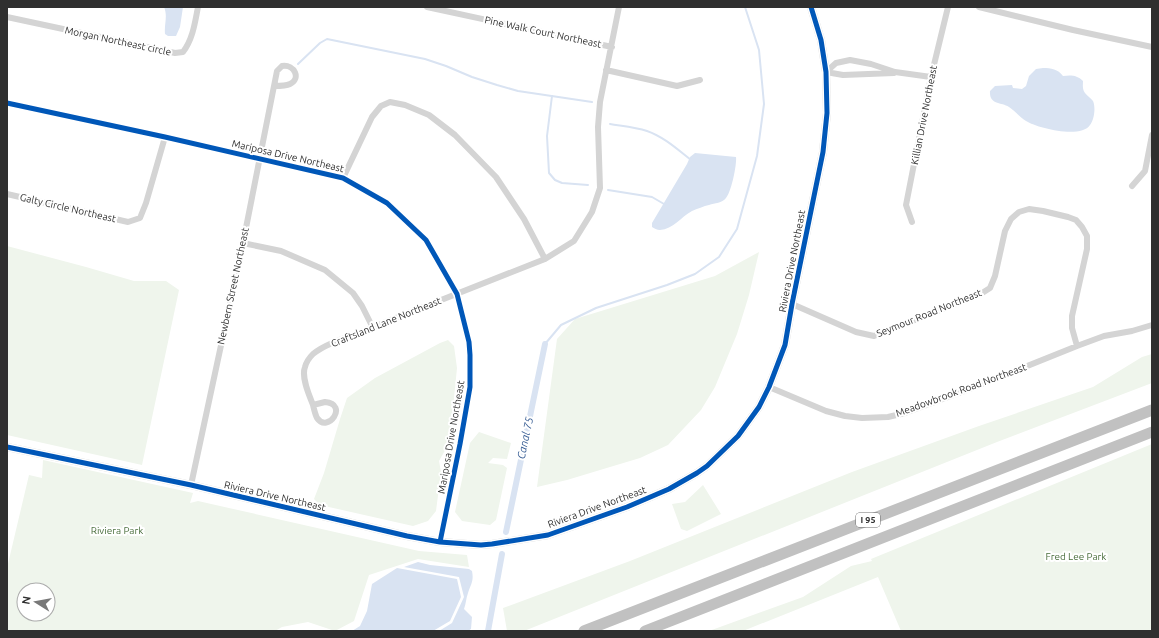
<svg xmlns="http://www.w3.org/2000/svg" width="1159" height="638" font-family="Ubuntu,sans-serif">
<style>
.green{fill:#eff5ec;fill-rule:evenodd}
.water{fill:#d9e3f2}
.lines{fill:none;stroke-linecap:round;stroke-linejoin:round}
.stream{stroke:#d9e3f2;stroke-width:2}
.canal{stroke:#d9e3f2;stroke-width:6}
.street{stroke:#d4d4d4;stroke-width:6}
.secondary{stroke:#cdcdcd;stroke-width:8}
.highway{stroke:#c1c1c1;stroke-width:11}
.cycleway-casing{stroke:#fff;stroke-width:8}
.cycleway{stroke:#0057b8;stroke-width:5}
.labels{text-anchor:middle;dominant-baseline:central;stroke-width:4;stroke-linejoin:round;paint-order:stroke}
.shield{fill:#fff;stroke:#6d6d6d;stroke-width:1}
.shield-label{font-size:9px;font-weight:bold;fill:#2f2f2f}
.street-label{font-size:10px;fill:#2f2f2f;stroke:#fff}
.park-label{font-size:10px;fill:#486d3b;stroke:#fff}
.water-label{font-size:11px;font-style:italic;fill:#3a5f95;stroke:#fff}
</style>
<rect width="100%" height="100%" fill="#fff"/>
<path class="green" d="M 7,246 L 86,267 L 134,281 L 166,281 L 179,290 L 142,465 L 7,435 Z
M 759,252 L 749,295 L 737,334 L 715,387 L 701,410 L 668,445 L 640,458 L 610,467 L 567,480 L 537,487 L 557,339 L 575,319 L 715,276 Z
M 448,340 L 454,346 L 457,368 L 452,418 L 448,445 L 439,461 L 441,472 L 436,511 L 428,521 L 413,526 L 320,505 L 314,499 L 324,473 L 340,419 L 347,398 L 375,378 L 440,343 Z
M 1152,354 L 1152,383 L 997,442 L 524,631 L 507,631 L 503,608 L 630,561 L 852,472 L 979,426 L 1093,387 L 1142,357 Z
M 479,432 L 511,443 L 507,459 L 493,458 L 488,463 L 503,465 L 507,468 L 496,520 L 490,525 L 462,521 L 455,512 L 470,443 Z
M 1152,444 L 1152,631 L 901,631 L 878,577 L 743,631 L 709,631 L 803,597 L 851,566 L 872,561 L 871,559 Z
M 43,460 L 193,493 L 190,503 L 198,501 L 419,551 L 467,555 L 469,567 L 418,559 L 369,575 L 354,621 L 335,631 L 308,622 L 282,627 L 275,631 L 7,631 L 7,568 L 29,475 L 42,478 ZM 24,590 L 48,590 L 48,614 L 24,614 Z
M 703,485 L 721,514 L 687,531 L 681,529 L 672,504 L 685,502 Z"/>
<path class="water" d="M 164,7 L 183,7 L 180,27 L 176,36 L 168,36 L 165,34 C 164,24 168,16 164,7 Z
M 1043,68 C 1051,68 1058,69 1063,76 C 1071,75 1077,75 1083,81 C 1083,85 1082,89 1085,93 C 1087,96 1091,98 1093,101 C 1096,108 1094,120 1090,125 C 1081,139 1037,128 1026,121 C 1020,117 1015,111 1009,107 C 1001,102 989,105 990,91 L 995,86 L 1012,85 L 1013,88 L 1022,89 L 1026,86 L 1029,76 L 1036,69 Z
M 695,153 L 736,157 C 737,165 731,193 726,198 C 722,203 715,203 709,205 C 704,206 697,209 692,211 C 681,217 673,229 660,230 C 657,230 654,228 652,227 L 652,223 L 687,164 L 690,157 Z
M 418,562 L 430,565 L 469,569 L 472,571 C 474,581 471,584 468,593 C 466,598 466,604 464,609 L 472,617 L 471,629 L 468,631 L 439,631 L 452,623 L 464,597 L 459,577 L 404,567 Z
M 397,568 L 457,579 L 461,597 L 450,621 L 433,631 L 352,631 L 360,626 L 367,611 L 372,584 Z"/>
<g class="lines">
<path class="stream" d="M 298,64 L 320,43 L 327,39 L 425,59 L 446,66 L 472,77 L 497,85 L 518,91 L 592,102
M 552,96 L 547,136 L 549,173 L 555,180 L 562,183 L 588,185
M 610,124 C 622,126 635,127 647,131 C 664,137 677,149 691,160
M 608,190 L 652,197 L 664,204
M 545,344 L 561,325 L 596,308 L 667,285 L 695,274 L 719,257 L 737,229 L 757,156 L 764,104 L 759,50 L 745,7"/>
<path class="canal" d="M 506,532 L 545,344
M 488,631 L 502,554"/>
<path class="street" d="M 427,7 L 612,47
M 979,7 L 1073,30 L 1152,47
M 7,17 L 175,53 L 183,52 C 193,39 195,22 198,7
M 282,66 C 295,64 301,79 290,84 C 286,86 279,86 274,86 L 277,71 Z
M 606,70 L 677,86 L 700,80
M 826,72 L 836,63 L 850,60 L 871,64 L 895,72 L 931,77
M 826,72 L 843,75 L 894,73
M 7,103 L 165,137 L 343,178 L 387,203 L 426,240 L 457,294 L 469,342 L 470,355 L 470,387 L 460,444 L 440,542
M 343,178 L 372,117 L 381,106 L 390,102 L 405,105 L 429,115 L 455,135 L 496,177 L 524,219 L 545,259
M 1132,186 L 1145,171 L 1152,135
M 7,194 L 128,222 L 140,218 L 146,203 L 165,137
M 912,222 L 906,205 L 931,77 L 948,7
M 243,243 L 281,251 L 325,270 L 353,293 L 362,306 L 373,328
M 792,304 L 856,332 L 874,336 L 979,295 L 990,288 L 995,276 L 1005,231 L 1011,219 L 1019,212 L 1029,209 L 1043,211 L 1068,217 L 1076,220 L 1082,227 L 1087,236 L 1087,249 L 1072,316 L 1072,328 L 1077,346
M 769,387 L 826,411 L 845,416 L 862,418 L 888,417 L 905,413 L 967,390 L 1077,346 L 1104,336 L 1132,331 L 1152,325
M 325,402 C 349,404 328,434 317,418 C 315,414 314,409 313,405 Z
M 313,405 C 309,395 301,377 305,367 C 306,363 310,357 313,354 C 330,340 362,334 383,323 L 545,259 L 574,241 L 592,212 L 600,188 L 598,127 L 600,102 L 619,7
M 191,485 L 243,243 L 274,86"/>
<path class="secondary" d="M 7,447 L 191,485 L 407,536 L 440,542 L 481,545 L 492,544 L 548,535 L 627,507 L 669,489 L 697,473 L 707,466 L 738,436 L 759,407 L 769,387 L 785,345 L 792,304 L 823,152 L 827,113 L 826,72 L 821,40 L 811,7"/>
<path class="highway" d="M 584,631 L 1152,410
M 645,631 L 1152,432"/>
<g class="cycleway-casing">
<path id="cycleway" d="M 7,103 L 165,137 L 343,178 L 387,203 L 426,240 L 457,294 L 469,342 L 470,355 L 470,387 L 460,444 L 440,542
M 7,447 L 191,485 L 407,536 L 440,542 L 481,545 L 492,544 L 548,535 L 627,507 L 669,489 L 697,473 L 707,466 L 738,436 L 759,407 L 769,387 L 785,345 L 792,304 L 823,152 L 827,113 L 826,72 L 821,40 L 811,7"/>
</g>
<use href="#cycleway" class="cycleway"/>
</g>
<g class="labels">
<rect class="shield" x="856" y="513" width="24" height="14" rx="3"/>
<g class="shield-label">
<text x="868" y="520">I 95</text>
</g>
<g class="street-label">
<text transform="translate(543 32) rotate(12)">Pine Walk Court Northeast</text>
<text transform="translate(118 41) rotate(12)">Morgan Northeast circle</text>
<text transform="translate(924 115) rotate(-79)">Killian Drive Northeast</text>
<text transform="translate(288 156) rotate(13)">Mariposa Drive Northeast</text>
<text transform="translate(68 208) rotate(13)">Galty Circle Northeast</text>
<text transform="translate(792 261) rotate(-79)">Riviera Drive Northeast</text>
<text transform="translate(233 286) rotate(-78)">Newbern Street Northeast</text>
<text transform="translate(929 313) rotate(-22)">Seymour Road Northeast</text>
<text transform="translate(386 322) rotate(-22)">Craftsland Lane Northeast</text>
<text transform="translate(961 390) rotate(-20)">Meadowbrook Road Northeast</text>
<text transform="translate(451 437) rotate(-80)">Mariposa Drive Northeast</text>
<text transform="translate(275 496) rotate(13)">Riviera Drive Northeast</text>
<text transform="translate(597 507) rotate(-20)">Riviera Drive Northeast</text>
</g>
<g class="park-label">
<text x="117" y="530">Riviera Park</text>
<text x="1076" y="556">Fred Lee Park</text>
</g>
<g class="water-label">
<text transform="translate(525 438) rotate(-78)">Canal 75</text>
</g>
</g>
<rect width="1159" height="638" fill="none" stroke="#2f2f2f" stroke-width="16"/>
<g transform="translate(36 602) rotate(281)"><circle r="19" fill="#ffffff" stroke="#acacac"/>
<path d="M0-3L7 15L0 10L-7 15Z" fill="#787878"/>
<text y="-6" font-size="11" font-weight="bold" text-anchor="middle" fill="#2f2f2f">N</text>
</g>
</svg>
